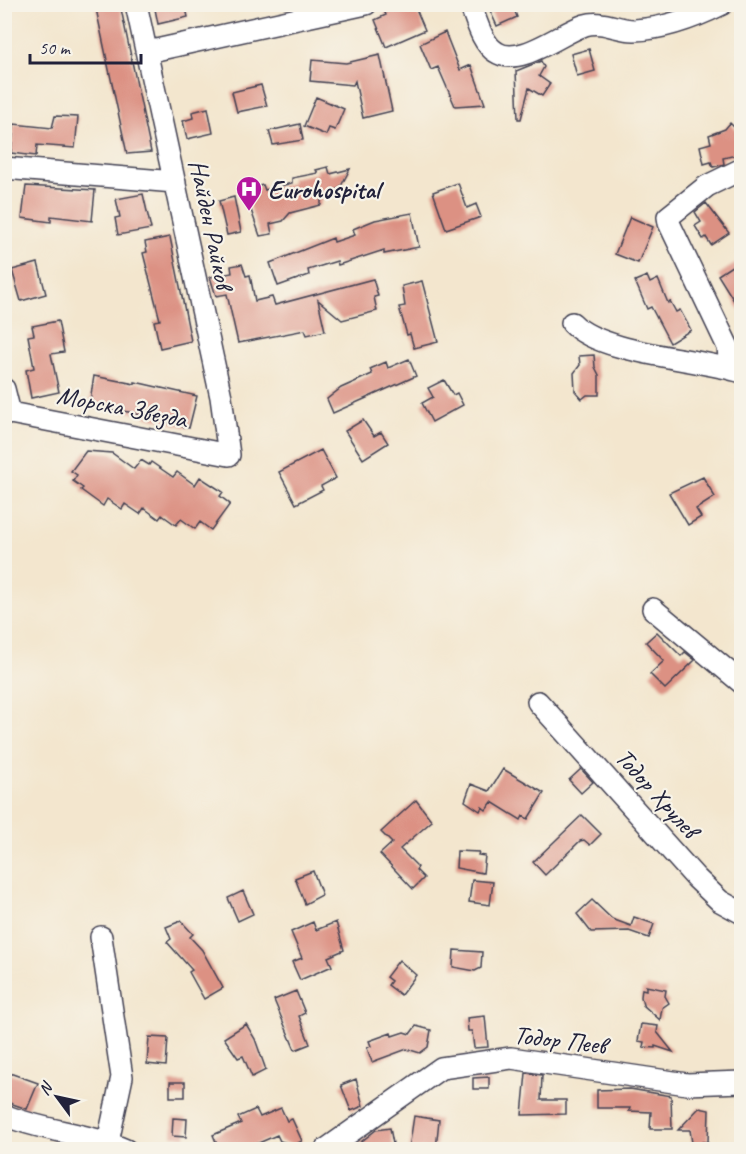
<svg xmlns="http://www.w3.org/2000/svg" width="746" height="1154" font-family="Caveat,sans-serif">
<style>
.building{fill:#dc9183}
.lines{fill:none;stroke-linecap:round;stroke-linejoin:round}
.minor-casing{stroke:#413f51;stroke-width:24}
.minor{stroke:#fff;stroke-width:21}
.labels{text-anchor:middle;dominant-baseline:central;stroke-width:4.5;stroke-linejoin:round;paint-order:stroke}
.poi-label{font-size:26px;font-weight:bold;fill:#22223b;stroke:#f7f3e8;text-anchor:start}
.street-label{font-size:26px;fill:#22223b;stroke:#f7f3e8}
</style>
<rect width="100%" height="100%" fill="#f7f3e8"/>
<filter id="ink" filterUnits="userSpaceOnUse"><feTurbulence type="fractalNoise" baseFrequency=".0167" numOctaves="2"/><feDisplacementMap in="SourceGraphic" scale="12" xChannelSelector="R" yChannelSelector="G"/><feConvolveMatrix kernelMatrix="1 2 1 2 8 2 1 2 1" color-interpolation-filters="sRGB"/></filter>
<filter id="wash" filterUnits="userSpaceOnUse"><feTurbulence type="fractalNoise" baseFrequency=".008" numOctaves="4" result="noise"/><feDisplacementMap in="SourceGraphic" scale="24" xChannelSelector="R" yChannelSelector="G"/><feGaussianBlur stdDeviation="1.35" result="paint"/><feColorMatrix in="noise" values="0 0 0 0 0 0 0 0 0 0 0 0 0 0 0 0 0 1.4 0 .05"/><feComposite in="paint" operator="in"/></filter>
<g filter="url(#wash)">
<rect width="100%" height="100%" fill="#f3e6ce"/>
<g id="blocks">
<path class="building" d="M 95,4 L 120,4 L 151,152 L 127,154 Z
M 154,4 L 185,4 L 188,17 L 158,24 Z
M 399,4 L 414,4 L 425,30 L 386,47 L 375,20 L 386,15 L 384,11 Z
M 487,4 L 512,4 L 517,17 L 497,26 Z
M 445,32 L 460,70 L 471,65 L 485,104 L 455,106 L 438,67 L 431,70 L 420,44 Z
M 589,49 L 595,71 L 577,76 L 571,54 Z
M 380,55 L 392,111 L 363,118 L 355,81 L 353,85 L 310,81 L 312,60 L 346,63 Z
M 541,61 L 544,67 L 539,76 L 550,84 L 542,96 L 529,88 L 521,119 L 518,119 L 516,71 Z
M 261,85 L 267,106 L 237,112 L 232,92 Z
M 316,97 L 344,109 L 335,130 L 329,128 L 326,135 L 304,126 Z
M 208,108 L 213,133 L 187,139 L 183,121 L 193,118 L 192,112 Z
M 55,116 L 78,117 L 75,148 L 37,145 L 36,156 L 11,153 L 14,124 L 52,128 Z
M 730,123 L 737,130 L 741,154 L 723,158 L 724,164 L 721,165 L 713,167 L 711,162 L 704,164 L 700,146 L 711,143 L 709,135 L 725,129 Z
M 300,124 L 303,140 L 273,145 L 269,131 Z
M 328,167 L 330,174 L 350,169 L 340,188 L 321,200 L 321,205 L 290,213 L 283,221 L 270,224 L 272,234 L 260,236 L 244,190 L 263,185 L 265,190 L 292,183 L 292,178 L 318,173 L 316,170 Z
M 458,183 L 467,208 L 476,204 L 481,217 L 446,229 L 433,192 Z
M 26,186 L 95,190 L 92,221 L 51,216 L 51,222 L 22,218 Z
M 143,194 L 151,229 L 118,235 L 115,218 L 120,217 L 116,199 Z
M 234,197 L 241,232 L 227,235 L 219,201 Z
M 706,203 L 729,233 L 711,245 L 706,237 L 703,239 L 695,226 L 701,222 L 695,212 Z
M 412,213 L 419,247 L 384,254 L 384,250 L 338,265 L 337,261 L 308,270 L 309,275 L 278,286 L 270,263 L 333,238 L 334,242 L 355,235 L 353,229 L 375,220 Z
M 630,217 L 653,227 L 638,263 L 615,254 Z
M 170,237 L 191,341 L 160,348 L 154,321 L 160,320 L 143,253 L 147,252 L 145,242 Z
M 741,260 L 741,312 L 718,275 Z
M 38,263 L 46,294 L 21,301 L 12,270 Z
M 242,264 L 246,276 L 250,275 L 255,301 L 272,297 L 275,305 L 373,279 L 378,296 L 374,297 L 377,311 L 342,320 L 318,300 L 325,331 L 307,335 L 305,330 L 238,343 L 227,294 L 216,296 L 210,277 L 232,273 L 231,266 Z
M 647,276 L 650,283 L 658,279 L 668,303 L 670,301 L 676,312 L 680,310 L 691,330 L 670,343 L 651,307 L 647,309 L 635,281 Z
M 422,281 L 438,342 L 414,348 L 410,334 L 407,335 L 399,307 L 405,306 L 402,286 Z
M 58,321 L 64,352 L 51,354 L 59,392 L 31,398 L 26,370 L 34,368 L 28,336 L 34,335 L 32,326 Z
M 594,355 L 595,367 L 599,375 L 599,395 L 587,395 L 582,399 L 575,391 L 574,373 L 580,365 L 579,356 Z
M 409,359 L 416,376 L 333,413 L 327,399 L 341,388 L 372,374 L 370,369 L 386,362 L 388,368 Z
M 94,376 L 135,384 L 135,382 L 197,396 L 189,428 L 129,412 L 89,407 Z
M 444,380 L 453,395 L 457,393 L 463,405 L 432,422 L 422,403 L 433,397 L 428,388 Z
M 363,420 L 374,436 L 381,432 L 388,443 L 363,459 L 345,431 Z
M 321,450 L 336,478 L 321,486 L 323,490 L 296,504 L 279,472 Z
M 86,451 L 112,453 L 134,469 L 141,460 L 149,465 L 151,462 L 173,477 L 177,472 L 195,485 L 200,477 L 223,492 L 220,496 L 230,504 L 211,530 L 200,522 L 195,529 L 181,519 L 176,525 L 162,515 L 159,519 L 144,508 L 140,514 L 125,504 L 122,509 L 107,499 L 103,506 L 81,490 L 83,488 L 73,481 L 77,475 L 71,471 Z
M 703,477 L 715,497 L 696,509 L 701,517 L 688,525 L 669,493 Z
M 657,632 L 681,656 L 685,652 L 695,660 L 665,689 L 650,674 L 664,661 L 646,642 Z
M 503,769 L 544,793 L 528,819 L 523,816 L 521,820 L 492,802 L 486,810 L 482,807 L 480,811 L 465,801 L 471,784 L 489,791 Z
M 581,769 L 593,782 L 581,793 L 569,780 Z
M 416,800 L 432,821 L 400,849 L 418,867 L 416,870 L 424,878 L 413,889 L 380,854 L 392,843 L 381,832 Z
M 582,815 L 601,834 L 590,845 L 584,840 L 580,841 L 545,875 L 533,862 Z
M 457,851 L 479,852 L 478,855 L 485,856 L 483,873 L 456,868 Z
M 313,871 L 322,895 L 305,904 L 295,878 Z
M 472,880 L 493,882 L 490,905 L 469,902 Z
M 243,891 L 253,914 L 238,921 L 228,898 Z
M 592,900 L 612,919 L 631,926 L 634,917 L 654,924 L 649,938 L 629,931 L 591,932 L 577,914 Z
M 181,921 L 193,934 L 190,937 L 202,950 L 223,988 L 204,999 L 189,972 L 192,970 L 167,942 L 171,939 L 166,927 Z
M 313,922 L 316,930 L 336,922 L 344,950 L 328,957 L 332,966 L 300,980 L 292,962 L 302,958 L 291,932 Z
M 454,950 L 482,952 L 481,968 L 475,971 L 453,967 Z
M 399,960 L 416,975 L 401,995 L 388,985 L 391,981 L 386,977 Z
M 646,986 L 666,990 L 665,996 L 669,1003 L 662,1008 L 660,1020 L 643,1005 L 641,997 L 642,989 L 646,990 Z
M 296,991 L 305,1013 L 299,1016 L 310,1044 L 295,1050 L 274,1000 Z
M 485,1016 L 488,1047 L 474,1048 L 472,1031 L 468,1031 L 467,1018 Z
M 246,1024 L 255,1039 L 266,1070 L 252,1077 L 243,1056 L 238,1058 L 224,1038 Z
M 641,1024 L 658,1026 L 657,1032 L 673,1052 L 655,1046 L 655,1048 L 643,1047 L 644,1042 L 638,1041 Z
M 416,1026 L 431,1030 L 428,1047 L 420,1053 L 407,1049 L 372,1062 L 367,1048 L 371,1046 L 369,1041 L 391,1033 L 392,1036 L 404,1032 L 410,1034 Z
M 149,1037 L 168,1038 L 166,1066 L 147,1064 Z
M 4,1071 L 38,1083 L 27,1109 L 4,1101 Z
M 526,1073 L 542,1075 L 541,1100 L 566,1100 L 566,1114 L 522,1115 Z
M 489,1077 L 489,1089 L 473,1089 L 473,1078 Z
M 356,1079 L 363,1106 L 351,1111 L 341,1085 Z
M 170,1082 L 185,1082 L 185,1097 L 170,1097 Z
M 630,1089 L 671,1096 L 672,1129 L 650,1129 L 651,1112 L 629,1111 L 630,1108 L 597,1108 L 597,1090 Z
M 281,1108 L 287,1121 L 292,1119 L 302,1141 L 294,1145 L 280,1141 L 277,1135 L 245,1149 L 219,1149 L 213,1135 L 241,1123 L 238,1117 L 256,1109 L 260,1117 Z
M 699,1108 L 709,1110 L 708,1142 L 702,1142 L 693,1149 L 690,1130 L 678,1130 Z
M 414,1116 L 439,1120 L 436,1149 L 409,1149 Z
M 173,1118 L 187,1119 L 186,1137 L 172,1136 Z
M 390,1128 L 394,1149 L 352,1149 L 376,1130 Z"/>
</g>
</g>
<g filter="url(#ink)">
<use href="#blocks" fill-opacity="0" stroke="#413f51" stroke-width="1.5"/>
<g class="lines">
<g class="minor-casing">
<path id="minor" d="M 470,4 C 476,19 482,44 496,52 C 519,68 562,32 585,25 C 603,20 617,30 634,30 C 664,29 696,17 722,4
M 147,52 L 366,4
M 4,168 L 175,182
M 572,323 C 601,354 697,358 742,372
M 730,369 L 728,347 L 669,223 L 668,217 L 707,186 L 742,169
M 4,389 L 10,413
M 4,415 L 10,413 L 229,455 L 221,397 L 136,4
M 653,609 L 742,683
M 538,702 L 696,878 L 720,901 L 742,913
M 101,937 L 122,1077 L 108,1142
M 4,1115 C 45,1132 85,1132 126,1150
M 325,1150 L 441,1068 L 511,1058 L 687,1084 L 742,1082"/>
</g>
<use href="#minor" class="minor"/>
</g>
</g>
<defs>
<g id="hospital-pin" transform="scale(1.35)"><path d="M0 17L-7.5 6A9.5 9.5 0 1 1 7.5 6Z" fill="#b5179e" stroke="#f7f3e8"/><path d="M-5-5h3v3.5h4V-5h3V5h-3V1.5h-4V5h-3Z" fill="#fff"/></g>
</defs>
<g fill-rule="evenodd">
<use href="#hospital-pin" x="249" y="189"/>
</g>
<g class="labels">
<g class="poi-label">
<text x="268" y="189">Eurohospital</text>
</g>
<g class="street-label">
<text transform="translate(211 224) rotate(78)">Найден Райков</text>
<text transform="translate(122 407) rotate(11)">Морска Звезда</text>
<text transform="translate(657 793) rotate(48)">Тодор Хрулев</text>
<text transform="translate(560 1040) rotate(7)">Тодор Пеев</text>
</g>
</g>
<rect width="746" height="1154" fill="none" stroke="#f7f3e8" stroke-width="24"/>
<g transform="translate(57 1097) rotate(303)" stroke="#f7f3e8" stroke-width="4.5" paint-order="stroke">
<path d="M0-4.5L10 22L0 15L-10 22Z" fill="#22223b"/>
<text y="-9" font-size="16" font-weight="bold" text-anchor="middle" fill="#22223b">N</text>
</g>
<path d="M30 54v9h111v-9" fill="none" stroke="#22223b" stroke-width="3"/>
<text x="39" y="54" font-size="18" fill="#22223b" stroke="#f7f3e8" stroke-width="4.5" paint-order="stroke">50 m</text>
</svg>
